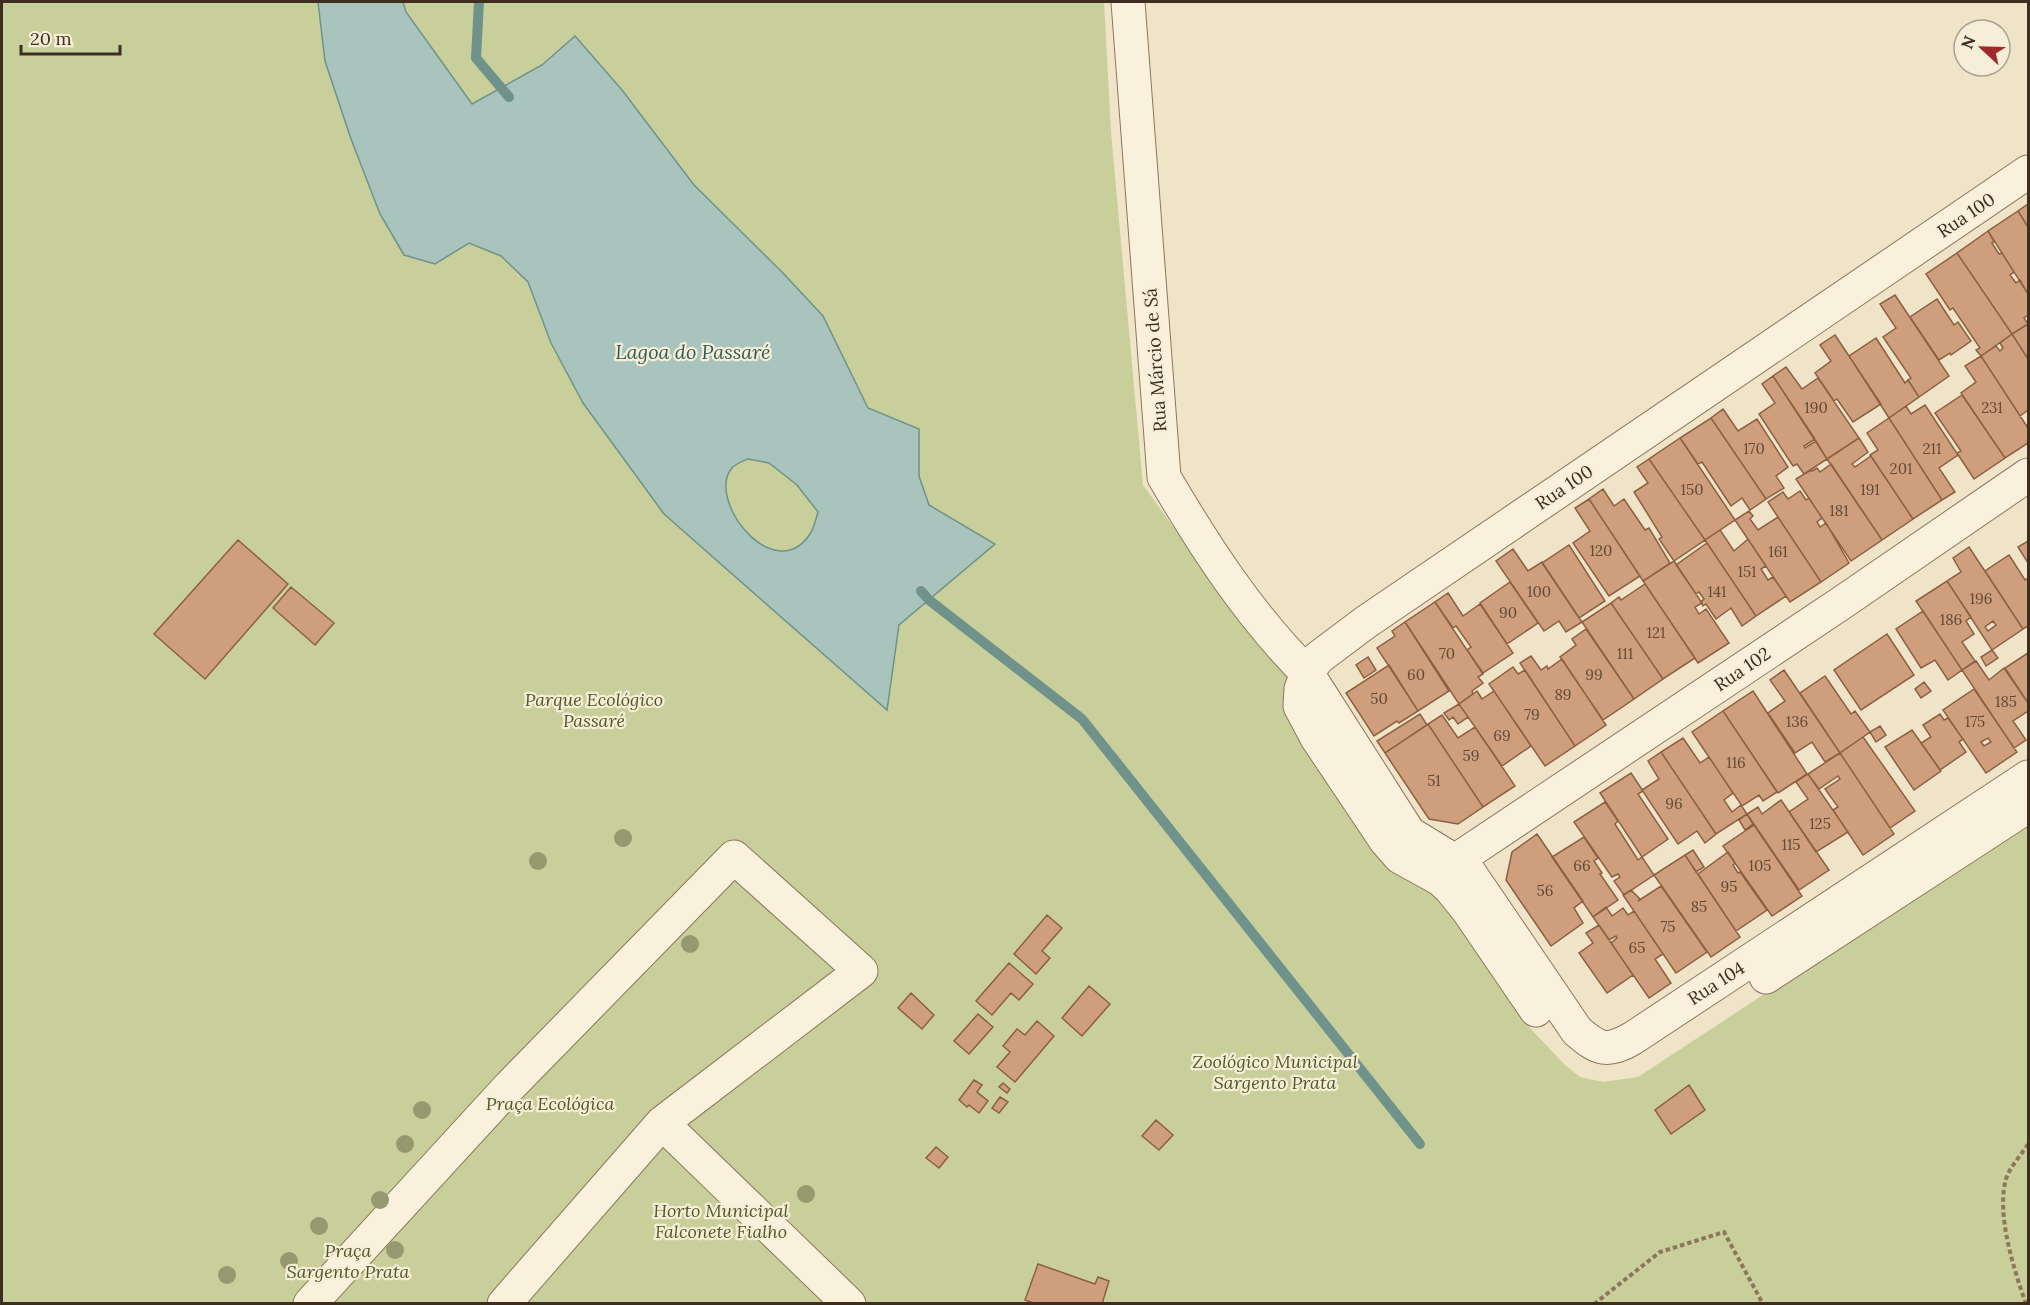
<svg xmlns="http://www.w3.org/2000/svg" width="2030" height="1305" font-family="Lora,serif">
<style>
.green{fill:#c9cf9b}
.water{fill:#a9c4bc;stroke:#6f938a;stroke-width:1.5;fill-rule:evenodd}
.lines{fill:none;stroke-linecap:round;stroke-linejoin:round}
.stream{stroke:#6f938a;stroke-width:10}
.building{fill:#cf9f7d;stroke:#8d5f41;stroke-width:1.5;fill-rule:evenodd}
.minor-casing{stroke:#8d765c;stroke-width:35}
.path{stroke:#8d765c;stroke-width:4;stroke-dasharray:4.5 3;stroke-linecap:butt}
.minor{stroke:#faf1dc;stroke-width:33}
.tree{fill:#96986f}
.labels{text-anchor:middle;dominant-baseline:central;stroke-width:4.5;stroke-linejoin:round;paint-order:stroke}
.number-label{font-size:15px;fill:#624a37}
.street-label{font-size:18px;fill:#3d2e20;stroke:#f7eed8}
.park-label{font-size:18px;font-style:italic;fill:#4d5a26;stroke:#f7eed8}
.water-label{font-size:20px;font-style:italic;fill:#2f5d5a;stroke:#f7eed8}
</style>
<rect width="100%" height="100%" fill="#f0e4c8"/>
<path class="green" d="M 2,2 L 1104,2 L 1111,132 L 1143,485 L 1236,614 L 1290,676 L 1436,895 L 1531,1029 L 1564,1064 L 1580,1077 L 1603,1082 L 1638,1077 L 2028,821 L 2028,1303 L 2,1303 Z"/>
<path class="water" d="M 318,2 L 403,2 L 406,12 L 472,104 L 542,65 L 575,36 L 622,90 L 694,185 L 782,272 L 823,316 L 868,408 L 919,429 L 919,476 L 929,505 L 995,544 L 899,625 L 887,710 L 664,514 L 583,403 L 551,343 L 528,282 L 501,256 L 469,243 L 435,264 L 404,255 L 380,214 L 351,139 L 325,61 ZM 748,459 L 769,463 L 797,485 L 818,512 C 816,519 814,528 810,534 C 774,588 705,499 732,468 C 735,464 743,461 748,459 Z"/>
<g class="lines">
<path class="stream" d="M 479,2 L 476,58 L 509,97
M 921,591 L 929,600 L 1082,719 L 1420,1144"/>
</g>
<path class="building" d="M 2028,204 L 2028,227 L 2018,211 Z
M 2018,211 L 2028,227 L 2028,294 L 1988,231 Z
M 1988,231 L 1994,242 L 1992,243 L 1999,254 L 2002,253 L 2014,272 L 2010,275 L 2016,283 L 2020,280 L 2028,294 L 2028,315 L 2024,318 L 2028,324 L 2012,334 L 1957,253 Z
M 1957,253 L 2012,334 L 1981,356 L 1976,350 L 1980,348 L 1953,308 L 1950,310 L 1926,274 Z
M 1895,295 L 1949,376 L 1919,397 L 1908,380 L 1911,378 L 1883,337 L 1896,328 L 1880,304 Z
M 1937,299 L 1954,325 L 1958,322 L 1971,341 L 1951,355 L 1950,353 L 1939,360 L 1910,317 Z
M 2028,324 L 2028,359 L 2012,334 Z
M 2012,334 L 2028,359 L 2028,410 L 2020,416 L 1981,356 L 1996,346 L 2000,351 L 2003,348 L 2000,343 Z
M 1835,335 L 1881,404 L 1853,422 L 1837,399 L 1834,401 L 1815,373 L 1831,361 L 1820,345 Z
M 1876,338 L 1905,383 L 1908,380 L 1919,397 L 1889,418 L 1849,356 Z
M 1981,356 L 2028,428 L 2028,443 L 2005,458 L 1961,393 L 1976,382 L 1965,366 Z
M 1786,367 L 1802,389 L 1818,378 L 1859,438 L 1827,459 L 1773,376 Z
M 1773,376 L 1815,439 L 1804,446 L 1805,448 L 1816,441 L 1827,459 L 1804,474 L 1797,464 L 1793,466 L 1759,414 L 1775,403 L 1762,384 Z
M 1962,395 L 2005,458 L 1974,479 L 1957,453 L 1961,451 L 1935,413 Z
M 1925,405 L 1958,455 L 1939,468 L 1955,492 L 1942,500 L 1889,418 L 1906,406 L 1911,414 Z
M 1723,409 L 1738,431 L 1757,419 L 1788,467 L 1776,476 L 1784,488 L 1766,499 L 1711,418 Z
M 1711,418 L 1766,499 L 1750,510 L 1742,498 L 1731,506 L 1702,462 L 1698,464 L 1680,438 Z
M 1889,418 L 1942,500 L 1913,519 L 1870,455 L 1878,450 L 1867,433 Z
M 1680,438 L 1735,520 L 1705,540 L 1649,459 Z
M 1859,438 L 1868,452 L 1852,464 L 1855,467 L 1871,456 L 1913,519 L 1882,540 L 1827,459 Z
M 1649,459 L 1705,540 L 1674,561 L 1659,539 L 1662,537 L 1634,492 L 1648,483 L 1637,467 Z
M 1831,464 L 1882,540 L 1851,561 L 1796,479 L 1811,470 L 1812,471 L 1817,468 L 1820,472 Z
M 1603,489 L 1614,506 L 1624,499 L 1645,530 L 1649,528 L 1670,563 L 1643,581 L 1589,499 Z
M 1800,491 L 1806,500 L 1809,498 L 1822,518 L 1817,522 L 1820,527 L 1826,523 L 1849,563 L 1821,582 L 1768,502 L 1783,492 L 1788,499 Z
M 1589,499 L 1640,576 L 1609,596 L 1573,543 L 1590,531 L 1575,508 Z
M 1749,511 L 1753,516 L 1750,519 L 1758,530 L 1778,517 L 1821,582 L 1790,602 L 1735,520 Z
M 1720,530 L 1734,551 L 1748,539 L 1766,566 L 1761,569 L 1768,580 L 1773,577 L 1786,596 L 1756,616 L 1705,540 Z
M 238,540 L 288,584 L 205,679 L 154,634 Z
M 2028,541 L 2028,563 L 2018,547 Z
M 1707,543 L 1756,616 L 1742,626 L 1731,608 L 1716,619 L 1706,604 L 1703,606 L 1701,602 L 1704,599 L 1699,592 L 1696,594 L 1676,565 Z
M 1569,545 L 1605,601 L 1579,618 L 1542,563 Z
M 1969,547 L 2023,629 L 1992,650 L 1947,581 L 1961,572 L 1953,558 ZM 1993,621 L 1996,625 L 1988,631 L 1985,627 Z
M 1513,549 L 1528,571 L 1542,562 L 1582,622 L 1566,632 L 1559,621 L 1544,631 L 1496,561 Z
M 2009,555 L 2025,580 L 2028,578 L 2028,626 L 2023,629 L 1985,571 Z
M 1674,561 L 1702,603 L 1695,607 L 1699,614 L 1706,609 L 1729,643 L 1698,663 L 1643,581 Z
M 1947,581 L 1971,617 L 1966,621 L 1974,634 L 1962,642 L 1975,661 L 1962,670 L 1916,601 Z
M 1510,582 L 1538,623 L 1507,644 L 1480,603 Z
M 1645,584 L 1695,658 L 1663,679 L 1611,603 L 1619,597 L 1621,600 Z
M 291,587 L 334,623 L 315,645 L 273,608 Z
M 1448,593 L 1463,616 L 1480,604 L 1513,653 L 1483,673 L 1467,650 L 1471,647 L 1456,626 L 1453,628 L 1435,602 Z
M 1435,602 L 1483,674 L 1478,677 L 1483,683 L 1472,691 L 1473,694 L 1459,704 L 1405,622 Z
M 1611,603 L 1663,679 L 1634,699 L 1582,622 Z
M 1923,611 L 1962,670 L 1948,680 L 1935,660 L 1921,668 L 1896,629 Z
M 1405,622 L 1449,691 L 1418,711 L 1377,648 L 1395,636 L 1392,631 Z
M 1586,629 L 1634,699 L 1603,720 L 1560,657 L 1576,645 L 1572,639 Z
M 1887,634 L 1914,675 L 1861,710 L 1834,670 Z
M 1992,650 L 1998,658 L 1986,666 L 1981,657 Z
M 2028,653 L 2028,703 L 2005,668 Z
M 1531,656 L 1541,670 L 1547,666 L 1548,669 L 1562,659 L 1606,725 L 1575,746 L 1520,663 Z
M 1368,657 L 1376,670 L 1364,678 L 1356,665 Z
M 1976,661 L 1989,680 L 2004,668 L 2028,703 L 2028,711 L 2013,721 L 2026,740 L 2014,748 L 1962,670 Z
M 1389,665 L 1418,711 L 1399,723 L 1397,721 L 1374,736 L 1346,693 Z
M 1513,667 L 1518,674 L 1525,670 L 1575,746 L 1545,766 L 1489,684 Z
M 1784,670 L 1840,753 L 1825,762 L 1812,742 L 1795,753 L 1768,713 L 1785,701 L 1770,680 Z
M 1825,676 L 1851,714 L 1855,711 L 1870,732 L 1840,753 L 1800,693 Z
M 1924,682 L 1931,691 L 1921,698 L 1915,689 Z
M 1974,689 L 2017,752 L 1986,773 L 1943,710 ZM 1988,738 L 1991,742 L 1984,746 L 1981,742 Z
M 1477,691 L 1482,699 L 1494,691 L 1531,746 L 1502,766 L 1459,704 Z
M 1753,691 L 1807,774 L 1778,793 L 1723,711 Z
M 1459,704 L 1468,717 L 1458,724 L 1453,717 L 1449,720 L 1444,713 Z
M 1723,711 L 1777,792 L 1763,801 L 1759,795 L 1742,806 L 1692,732 Z
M 1420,714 L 1427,725 L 1385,753 L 1377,741 Z
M 1940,714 L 1944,720 L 1948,718 L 1963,739 L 1959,742 L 1966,752 L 1940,770 L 1921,743 L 1931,737 L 1923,725 Z
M 1442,715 L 1458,738 L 1475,727 L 1515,786 L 1483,807 L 1428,724 Z
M 1428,724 L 1483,807 L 1458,824 L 1429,819 L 1385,753 Z
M 1880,726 L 1886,735 L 1876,742 L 1870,732 Z
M 1912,730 L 1941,771 L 1914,790 L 1885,747 Z
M 1863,737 L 1915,811 L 1890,828 L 1840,753 Z
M 1683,738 L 1700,763 L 1709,757 L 1733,793 L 1724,800 L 1732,812 L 1741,805 L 1747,814 L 1716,834 L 1661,752 Z
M 1661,752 L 1716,834 L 1705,843 L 1697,831 L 1678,844 L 1642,790 L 1659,779 L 1648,761 Z
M 1840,753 L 1894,834 L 1863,855 L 1833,810 L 1838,807 L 1825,789 L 1840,779 L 1838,776 L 1819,789 L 1808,774 Z
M 1631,773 L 1643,791 L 1638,794 L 1668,839 L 1642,857 L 1600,793 Z
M 1808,774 L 1848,832 L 1816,852 L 1789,812 L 1808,799 L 1796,782 Z
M 1781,800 L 1829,870 L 1799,890 L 1747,814 L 1758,807 L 1762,814 Z
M 1605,802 L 1618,821 L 1615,824 L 1638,860 L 1642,857 L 1654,875 L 1624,895 L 1614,881 L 1620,877 L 1618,874 L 1612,877 L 1574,822 Z
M 1747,814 L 1753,824 L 1745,830 L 1739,820 Z
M 1754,825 L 1802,896 L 1772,916 L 1723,846 Z
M 1537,834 L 1583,901 L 1574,908 L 1583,923 L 1551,946 L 1506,880 L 1512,852 Z
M 1584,837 L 1598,858 L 1594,861 L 1602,873 L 1600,874 L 1618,900 L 1593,917 L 1552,857 Z
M 1693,850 L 1704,867 L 1696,872 L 1685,855 Z
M 1728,852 L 1735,863 L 1733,865 L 1738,873 L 1740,872 L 1767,910 L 1736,931 L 1698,874 Z
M 1685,855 L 1740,937 L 1711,957 L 1654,875 Z
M 1661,886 L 1707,952 L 1676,973 L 1623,895 L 1631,890 L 1640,899 L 1638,901 Z
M 1606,907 L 1612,916 L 1623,908 L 1628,915 L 1634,911 L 1663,954 L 1655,959 L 1671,983 L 1649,998 L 1611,943 L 1617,938 L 1616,936 L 1609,940 L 1593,917 Z
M 1047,915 L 1062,928 L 1042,951 L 1050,958 L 1036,974 L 1014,954 Z
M 1599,925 L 1633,975 L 1607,993 L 1579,953 L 1593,943 L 1586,933 Z
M 1009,963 L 1033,984 L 1019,1000 L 1011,993 L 992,1015 L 976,1001 Z
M 1089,986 L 1110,1004 L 1082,1036 L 1062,1018 Z
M 911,993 L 934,1015 L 922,1029 L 898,1008 Z
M 978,1014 L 993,1027 L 969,1054 L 954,1041 Z
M 1037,1021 L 1054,1036 L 1015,1082 L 997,1067 L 1010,1052 L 1003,1046 L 1017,1029 L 1025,1035 Z
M 974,1080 L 982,1085 L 977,1092 L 988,1101 L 979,1113 L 969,1105 L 967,1107 L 959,1100 Z
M 1003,1083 L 1010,1089 L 1007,1093 L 999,1087 Z
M 1689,1085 L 1705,1110 L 1671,1134 L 1655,1110 Z
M 1000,1097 L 1008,1102 L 999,1113 L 992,1108 Z
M 1156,1120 L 1173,1135 L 1159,1150 L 1142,1136 Z
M 936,1147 L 948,1157 L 939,1168 L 926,1158 Z
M 1038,1264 L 1095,1284 L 1098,1277 L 1109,1281 L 1102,1304 L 1036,1304 L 1025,1300 Z"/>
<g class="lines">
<g class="minor-casing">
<path id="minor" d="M 1128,2 L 1164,477 C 1205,547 1249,615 1307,673 L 1301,689 L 1300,706 L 1317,738 L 1386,841 L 1400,857 L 1440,879 L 1450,888 L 1467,909 L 1536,1010
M 2028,172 L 1366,622 L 1318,658 L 1307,673 L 1409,833 L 1455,861 L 1469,872 L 1577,1031 C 1599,1050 1607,1053 1633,1038 L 2028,777
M 1455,861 L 1840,604 L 2028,475
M 1766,977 L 2028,806
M 310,1304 L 510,1086 L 734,857 L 861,971 L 662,1123
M 504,1304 L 662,1123 L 849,1304"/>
</g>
<path class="path" d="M 1594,1304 L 1660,1252 L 1724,1232 L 1763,1304
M 2026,1304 C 2014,1270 1996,1214 2006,1179 C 2009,1168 2022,1154 2028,1144"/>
<use href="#minor" class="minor"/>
</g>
<g class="tree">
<circle cx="623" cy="838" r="9"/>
<circle cx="538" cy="861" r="9"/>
<circle cx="690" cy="944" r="9"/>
<circle cx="422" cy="1110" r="9"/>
<circle cx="405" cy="1144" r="9"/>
<circle cx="806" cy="1194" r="9"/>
<circle cx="380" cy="1200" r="9"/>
<circle cx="319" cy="1226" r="9"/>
<circle cx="395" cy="1250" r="9"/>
<circle cx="289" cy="1261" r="9"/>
<circle cx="227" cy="1275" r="9"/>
</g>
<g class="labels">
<g class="number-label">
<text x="1816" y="407">190</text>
<text x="1992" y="407">231</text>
<text x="1754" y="448">170</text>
<text x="1932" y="448">211</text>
<text x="1901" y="468">201</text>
<text x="1692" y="489">150</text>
<text x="1870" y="489">191</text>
<text x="1839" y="510">181</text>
<text x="1601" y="550">120</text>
<text x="1778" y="551">161</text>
<text x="1747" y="571">151</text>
<text x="1539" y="591">100</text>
<text x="1717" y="591">141</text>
<text x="1981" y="598">196</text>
<text x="1508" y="612">90</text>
<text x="1951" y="619">186</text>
<text x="1656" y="632">121</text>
<text x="1447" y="653">70</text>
<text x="1625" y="653">111</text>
<text x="1416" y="674">60</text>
<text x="1594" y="674">99</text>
<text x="1563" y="694">89</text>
<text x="1379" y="698">50</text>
<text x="2006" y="701">185</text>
<text x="1532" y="714">79</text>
<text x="1797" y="721">136</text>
<text x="1975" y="721">175</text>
<text x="1502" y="735">69</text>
<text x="1471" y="755">59</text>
<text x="1736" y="762">116</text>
<text x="1434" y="780">51</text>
<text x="1674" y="803">96</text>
<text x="1820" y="823">125</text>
<text x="1791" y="844">115</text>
<text x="1582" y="865">66</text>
<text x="1760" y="865">105</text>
<text x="1729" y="886">95</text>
<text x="1545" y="890">56</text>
<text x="1699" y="906">85</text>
<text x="1668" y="926">75</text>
<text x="1637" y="947">65</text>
</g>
<g class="street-label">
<text transform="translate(1966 215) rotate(-34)">Rua 100</text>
<text transform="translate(1155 360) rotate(-94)">Rua Márcio de Sá</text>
<text transform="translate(1564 487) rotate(-34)">Rua 100</text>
<text transform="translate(1742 669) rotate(-34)">Rua 102</text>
<text transform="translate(1716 983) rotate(-33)">Rua 104</text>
</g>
<g class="park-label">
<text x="594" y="699">Parque Ecológico<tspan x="594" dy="21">Passaré</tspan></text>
<text x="1275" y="1061">Zoológico Municipal<tspan x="1275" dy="21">Sargento Prata</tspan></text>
<text x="550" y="1103">Praça Ecológica</text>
<text x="721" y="1210">Horto Municipal<tspan x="721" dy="21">Falconete Fialho</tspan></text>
<text x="348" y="1250">Praça<tspan x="348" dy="21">Sargento Prata</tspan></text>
</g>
<g class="water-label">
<text x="693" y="351">Lagoa do Passaré</text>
</g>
</g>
<rect width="2030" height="1305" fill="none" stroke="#3d2e20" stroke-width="6"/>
<g transform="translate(1982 48) rotate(292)"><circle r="28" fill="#f7eed8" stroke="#ada18e" stroke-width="1.5"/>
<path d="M0-4.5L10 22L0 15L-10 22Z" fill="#9e2a2b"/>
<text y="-9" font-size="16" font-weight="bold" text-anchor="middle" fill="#3d2e20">N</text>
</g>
<path d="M21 45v9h99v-9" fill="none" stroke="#3d2e20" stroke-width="3"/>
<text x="30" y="45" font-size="18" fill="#3d2e20" stroke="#f7eed8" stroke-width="4.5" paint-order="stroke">20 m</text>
</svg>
